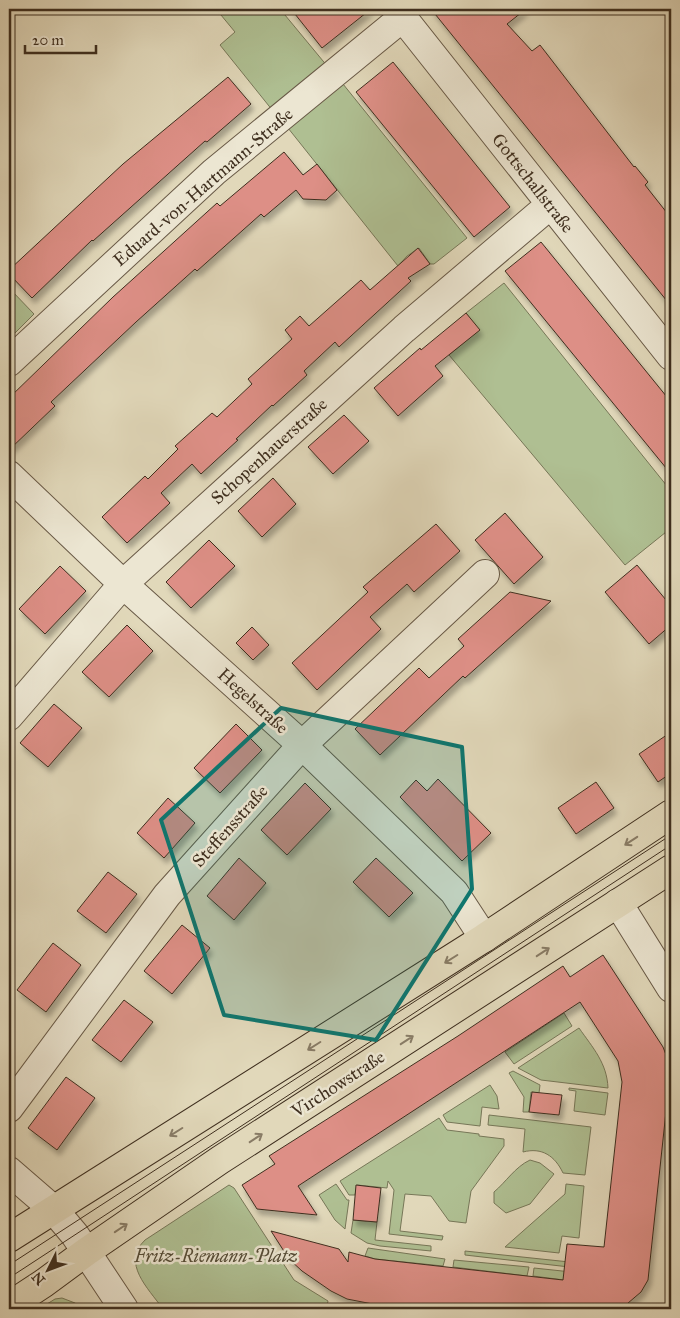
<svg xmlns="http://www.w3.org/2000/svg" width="680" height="1318" font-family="'IM FELL Great Primer',serif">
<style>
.green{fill:#afbf92;stroke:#777758}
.building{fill:#dd8f86;stroke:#3f2f1f;filter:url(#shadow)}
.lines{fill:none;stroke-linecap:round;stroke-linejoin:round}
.minor-casing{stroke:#685946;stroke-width:30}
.major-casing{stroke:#3f2f1f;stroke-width:30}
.minor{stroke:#ece6d2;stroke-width:28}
.major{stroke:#e1d8ba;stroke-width:28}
.tram{stroke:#3f2f1f;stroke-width:1}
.oneway{stroke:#887b65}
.marked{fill:#0f766e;fill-opacity:0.2;stroke:#0f766e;stroke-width:4;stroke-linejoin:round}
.labels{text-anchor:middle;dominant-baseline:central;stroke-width:5;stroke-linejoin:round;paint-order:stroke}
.street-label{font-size:18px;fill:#3f2f1f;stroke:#ece6d2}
.park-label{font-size:18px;font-style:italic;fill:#554c36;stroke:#ece6d2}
</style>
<defs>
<filter id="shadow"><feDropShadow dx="3" dy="5.5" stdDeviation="2.5" flood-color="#0004"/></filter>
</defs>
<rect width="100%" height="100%" fill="#e1d8ba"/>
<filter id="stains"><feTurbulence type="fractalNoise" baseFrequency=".004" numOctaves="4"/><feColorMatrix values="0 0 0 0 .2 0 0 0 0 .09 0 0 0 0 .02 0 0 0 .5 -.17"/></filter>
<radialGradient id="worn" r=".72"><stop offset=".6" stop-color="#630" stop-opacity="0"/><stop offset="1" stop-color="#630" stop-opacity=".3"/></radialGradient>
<path class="green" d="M 216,9 L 280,9 L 328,67 L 273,111 L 220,45 L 235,32 Z
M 343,84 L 467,238 L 434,264 L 430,264 L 419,248 L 407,256 L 398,266 L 288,128 Z
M 504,283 L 671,491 L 671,528 L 625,565 L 449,355 L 479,330 L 466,313 Z
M 11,290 L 34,314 L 9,339 L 9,293 Z
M 564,1013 L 572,1026 L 514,1064 L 505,1052 Z
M 579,1028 C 593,1048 607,1063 608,1088 L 541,1080 L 518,1068 Z
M 513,1071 L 540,1085 L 539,1093 L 531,1092 L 529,1112 L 523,1112 L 524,1097 L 509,1073 Z
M 490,1085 L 497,1096 L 499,1109 L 482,1107 L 480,1126 L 447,1122 L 443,1115 Z
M 569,1088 L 608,1093 L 605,1115 L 574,1111 L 576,1091 L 569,1090 Z
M 489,1115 L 591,1127 L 585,1175 L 563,1173 C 555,1156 542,1147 523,1152 L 525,1129 L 488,1125 Z
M 439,1118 L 447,1130 L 479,1134 L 479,1136 L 504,1139 L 504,1146 L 471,1191 L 466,1223 L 449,1221 L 431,1196 L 405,1194 L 400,1231 L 443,1236 L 442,1240 L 389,1234 L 394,1190 L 388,1181 L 387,1188 L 357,1185 L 355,1195 L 349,1195 L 340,1181 Z
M 530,1160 L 540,1163 L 554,1174 L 530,1204 L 506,1213 L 494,1203 L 494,1192 C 506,1182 515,1167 530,1160 Z
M 336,1184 L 347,1200 L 349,1200 L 345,1229 L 335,1220 L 319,1195 Z
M 566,1184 L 584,1186 L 579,1238 L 562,1236 L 559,1253 L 505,1247 L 565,1194 Z
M 229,1185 L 234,1188 L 294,1280 L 328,1301 L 327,1306 L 323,1309 L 163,1309 C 148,1288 121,1263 145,1240 Z
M 353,1220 L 377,1222 L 375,1240 L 431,1246 L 431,1251 L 380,1246 L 367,1243 L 351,1233 Z
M 368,1248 L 445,1259 L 443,1266 L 375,1259 L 365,1256 Z
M 465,1251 L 579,1263 L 578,1268 L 465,1255 Z
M 454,1260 L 529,1267 L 527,1276 L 453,1267 Z
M 534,1268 L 581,1273 L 587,1283 L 533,1276 Z
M 62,1298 L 75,1303 L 83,1309 L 39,1309 L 55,1299 Z"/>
<path class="building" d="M 291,9 L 371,9 L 322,48 Z
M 431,9 L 526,9 L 507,24 L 532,51 L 540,45 L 634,167 L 635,166 L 648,182 L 645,185 L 671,218 L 671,306 Z
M 393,62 L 510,207 L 474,237 L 356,92 Z
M 228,77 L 251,104 L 207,142 L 205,141 L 93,241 L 92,240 L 32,298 L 9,274 L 9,270 L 123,164 Z
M 284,152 L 303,175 L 317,164 L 337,190 L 326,200 L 303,199 L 296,190 L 264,217 L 261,214 L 197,271 L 195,269 L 136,322 L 51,402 L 55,406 L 9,450 L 9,398 L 113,297 L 164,251 L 217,203 L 220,206 Z
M 541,242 L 671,402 L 671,474 L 505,271 Z
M 418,248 L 430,264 L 408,278 L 411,281 L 339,347 L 335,342 L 304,371 L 307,375 L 273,406 L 272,405 L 236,439 L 238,440 L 201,474 L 192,464 L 161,493 L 170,503 L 127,543 L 102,517 L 145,476 L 148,479 L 178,449 L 175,446 L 212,413 L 217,417 L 252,384 L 248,379 L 292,339 L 285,330 L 300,316 L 309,326 L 361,280 L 370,290 Z
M 466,313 L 480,330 L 435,366 L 443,376 L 398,416 L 374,388 L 420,348 L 421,350 Z
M 344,415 L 369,441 L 333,474 L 308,447 Z
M 273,478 L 296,504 L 262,537 L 238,511 Z
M 505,513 L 543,557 L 514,584 L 475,540 Z
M 436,524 L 460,551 L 414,592 L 407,584 L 370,617 L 381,629 L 317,690 L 292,663 L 368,592 L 363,587 Z
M 209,540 L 235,566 L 191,608 L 166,582 Z
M 637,565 L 671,606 L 671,625 L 649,644 L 605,592 Z
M 60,566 L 86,591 L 45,634 L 19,609 Z
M 510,592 L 551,601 L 465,678 L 463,676 L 380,755 L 355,729 L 419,668 L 429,678 L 464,646 L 458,639 Z
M 127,625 L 153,651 L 109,697 L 82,672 Z
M 252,627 L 269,645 L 253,660 L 236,643 Z
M 54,704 L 82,728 L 48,767 L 20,743 Z
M 236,724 L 262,750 L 220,793 L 194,768 Z
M 671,732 L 671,773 L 658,782 L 639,754 Z
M 438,779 L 491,833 L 462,861 L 400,797 L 416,780 L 427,791 Z
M 596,782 L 614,808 L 576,834 L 558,808 Z
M 305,783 L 331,809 L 287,855 L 261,830 Z
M 168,798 L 195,823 L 164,858 L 137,833 Z
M 239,858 L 266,883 L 234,920 L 207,896 Z
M 376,858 L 413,893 L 389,917 L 353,882 Z
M 108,872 L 137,894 L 106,933 L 77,911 Z
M 182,925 L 210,948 L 172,994 L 144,971 Z
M 53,943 L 81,965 L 46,1012 L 17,990 Z
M 603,955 L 663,1047 L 668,1060 L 670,1074 L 648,1280 L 641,1292 L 621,1309 L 413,1309 L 383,1306 L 347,1299 L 331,1291 L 302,1271 L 289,1259 L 271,1231 L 339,1249 L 348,1262 L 349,1252 L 375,1259 L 563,1280 L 567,1244 L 604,1247 L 622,1082 L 618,1061 L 580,1002 L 298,1186 L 317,1215 L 257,1209 L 242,1185 L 275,1164 L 269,1156 L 458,1036 L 563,966 L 570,977 Z
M 124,1000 L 153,1022 L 121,1062 L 92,1040 Z
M 66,1077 L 95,1098 L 57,1150 L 28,1128 Z
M 532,1092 L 562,1095 L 559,1115 L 529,1112 Z
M 356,1185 L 381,1188 L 377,1222 L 353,1220 Z"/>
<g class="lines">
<g class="minor-casing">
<path id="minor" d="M 396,9 L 671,356
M 9,362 L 214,172 L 402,18
M 9,475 L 123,584 L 302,745 L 454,892 L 484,938
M 9,716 L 123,584 L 404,329 L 550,205
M 618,903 L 671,988
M 9,1108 L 167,895 L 302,745 L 485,574
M 9,1171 L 54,1210 L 75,1235 L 124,1309"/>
</g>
<g class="major-casing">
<path id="major" d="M 9,1238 L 484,938 L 671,814
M 9,1306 L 44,1283 L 86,1252 L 220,1160 L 671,869"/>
</g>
<use href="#minor" class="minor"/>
<use href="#major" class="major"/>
<path class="tram" d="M 9,1265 L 671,835
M 9,1278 L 671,845"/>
</g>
<defs><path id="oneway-shaft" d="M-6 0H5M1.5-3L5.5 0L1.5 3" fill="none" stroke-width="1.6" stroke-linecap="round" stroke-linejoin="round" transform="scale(1.25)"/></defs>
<g class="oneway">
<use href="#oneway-shaft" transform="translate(631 841) rotate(147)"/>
<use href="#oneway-shaft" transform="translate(543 952) rotate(-33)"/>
<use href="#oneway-shaft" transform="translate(451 959) rotate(148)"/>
<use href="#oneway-shaft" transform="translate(407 1040) rotate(-33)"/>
<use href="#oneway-shaft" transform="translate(314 1046) rotate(148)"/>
<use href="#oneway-shaft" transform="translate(176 1132) rotate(148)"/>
<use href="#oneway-shaft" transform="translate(256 1138) rotate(-33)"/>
<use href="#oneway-shaft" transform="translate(121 1228) rotate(-34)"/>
</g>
<path class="marked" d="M 281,708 L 462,747 L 472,889 L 376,1040 L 224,1015 L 161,820 Z"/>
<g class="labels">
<g class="street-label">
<text transform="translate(533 183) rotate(52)">Gottschallstraße</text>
<text transform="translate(203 187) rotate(-41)">Eduard-von-Hartmann-Straße</text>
<text transform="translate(269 451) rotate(-42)">Schopenhauerstraße</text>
<text transform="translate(253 701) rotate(42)">Hegelstraße</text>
<text transform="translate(230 826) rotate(-48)">Steffensstraße</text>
<text transform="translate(338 1084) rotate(-33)">Virchowstraße</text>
</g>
<g class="park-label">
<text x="216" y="1256">Fritz-Riemann-Platz</text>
</g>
</g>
<rect width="680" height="1318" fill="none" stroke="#e1d8ba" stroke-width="30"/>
<rect x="10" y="10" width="660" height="1298" fill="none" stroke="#3f2f1f" stroke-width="2.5"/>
<rect x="15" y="15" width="650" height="1288" fill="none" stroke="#3f2f1f"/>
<g transform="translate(48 1270) rotate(228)" stroke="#ece6d2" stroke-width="4" paint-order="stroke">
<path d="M0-4L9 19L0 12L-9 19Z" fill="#3f2f1f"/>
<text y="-8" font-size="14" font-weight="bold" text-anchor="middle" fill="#3f2f1f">N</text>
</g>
<path d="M25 45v8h71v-8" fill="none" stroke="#3f2f1f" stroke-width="2.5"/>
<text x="32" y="45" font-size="15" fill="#3f2f1f" stroke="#ece6d2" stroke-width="4" paint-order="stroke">20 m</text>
<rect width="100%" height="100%" filter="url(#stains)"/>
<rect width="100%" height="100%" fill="url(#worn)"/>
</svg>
